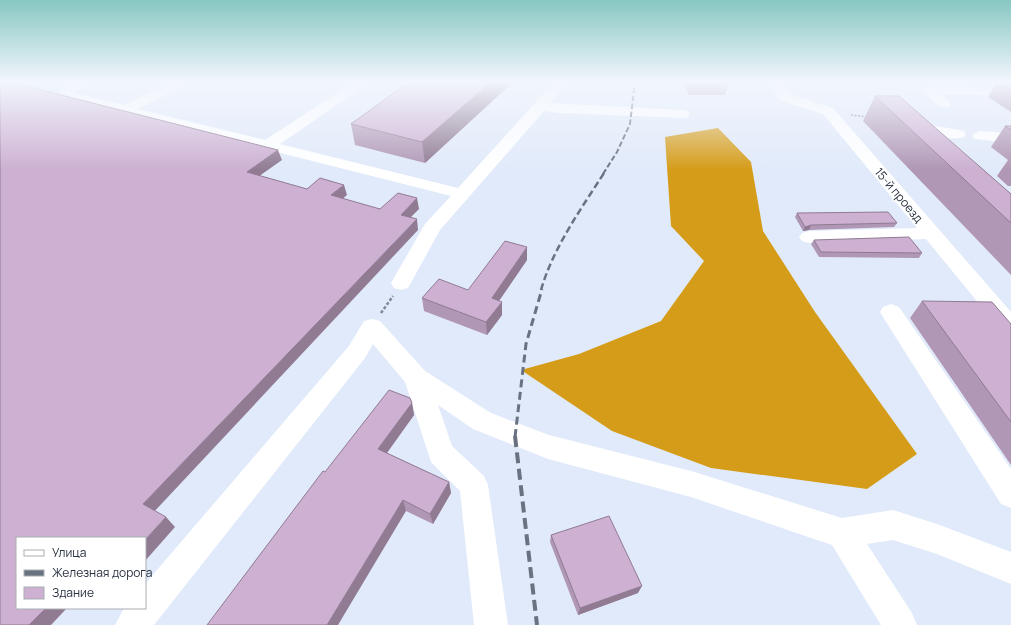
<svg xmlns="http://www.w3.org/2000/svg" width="1011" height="625" font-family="Manrope,sans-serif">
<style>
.forest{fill:#d59c19}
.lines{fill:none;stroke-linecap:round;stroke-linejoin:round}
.path-far1{stroke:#7e8796;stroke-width:1.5;stroke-dasharray:2 1.5;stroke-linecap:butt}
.path{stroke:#7e8796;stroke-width:2.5;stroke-dasharray:3 2;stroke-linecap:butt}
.minor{fill:#fff;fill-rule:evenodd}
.rail-far3{stroke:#697280;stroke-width:2;stroke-dasharray:5.5 2.5;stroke-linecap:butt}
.rail-far2{stroke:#697280;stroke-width:2.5;stroke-dasharray:7 3.5;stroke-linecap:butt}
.rail-far1{stroke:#697280;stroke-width:3;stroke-dasharray:8 4.5;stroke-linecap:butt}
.rail{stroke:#697280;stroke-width:4;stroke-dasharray:11 5.5;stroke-linecap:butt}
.wall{fill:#b097b5}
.shaded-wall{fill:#907b93}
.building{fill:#cdb0d2;stroke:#907b93}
.labels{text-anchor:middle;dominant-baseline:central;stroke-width:3;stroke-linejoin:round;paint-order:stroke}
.far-street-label{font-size:12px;fill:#28313f;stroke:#fff}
</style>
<rect width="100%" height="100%" fill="#e1eafa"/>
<path class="forest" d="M 718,128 L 751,162 L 763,231 L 815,312 L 917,454 L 867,489 L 711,468 L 612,431 L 521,370 L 579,354 L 661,321 L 704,261 L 671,226 L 665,137 Z"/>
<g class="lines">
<path class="path-far1" d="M 851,115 L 868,117"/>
<path class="path" d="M 381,313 L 393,296"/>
<path class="minor" d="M 73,82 L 91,82 L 75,92 L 76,93 L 124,105 L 172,82 L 190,82 L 138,109 L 265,140 L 354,82 L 370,82 L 280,144 L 458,188 L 554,82 L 568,82 L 550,103 L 683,110 L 688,111 L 690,114 L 688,117 L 683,118 L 560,113 L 544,111 L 440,230 L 408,288 L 401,290 L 394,288 L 391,283 L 425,224 L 451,196 L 66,99 L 59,91 L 61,88 Z
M 768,82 L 781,82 L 791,95 L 833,108 L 1011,312 L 1011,335 L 1003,333 L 926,239 L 809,243 L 802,241 L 799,237 L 802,233 L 809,231 L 917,228 L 823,114 L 781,101 Z
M 931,86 L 1011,88 L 1011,96 L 942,94 L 951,104 L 949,107 C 938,110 930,98 924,90 L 926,87 Z
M 911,122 C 929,126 948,127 964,131 L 966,134 L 964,137 C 946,142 924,134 906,129 L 904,126 L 906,123 Z
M 980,131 L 1011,133 L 1011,143 L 975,139 L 972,136 L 975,133 Z
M 891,304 L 899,307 L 1011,469 L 1011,508 L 1001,504 L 883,317 L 880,312 L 883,307 Z
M 372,319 L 380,321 L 425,371 L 491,413 L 549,435 L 691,471 L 842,518 L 893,510 L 937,524 L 1011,552 L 1011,584 L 937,554 L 893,540 L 867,544 L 912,613 L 917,625 L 881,625 L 832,545 L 691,497 L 548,459 L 473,429 L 438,405 L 452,446 L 484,476 L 488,485 L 508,625 L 474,625 L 460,491 L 431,462 L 405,382 L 373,344 L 365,358 L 154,625 L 115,625 L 124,608 L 145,608 L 145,584 L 349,346 L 364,321 Z"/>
<path class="rail-far3" d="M 603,174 L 617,152 L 630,124 L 635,82"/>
<path class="rail-far2" d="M 541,290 C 553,248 581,209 604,173"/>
<path class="rail-far1" d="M 515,437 L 526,344 L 542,289"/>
<path class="rail" d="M 515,436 L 537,625"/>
</g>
<path class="wall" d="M 513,82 L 425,163 L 355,145 L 351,124 Z
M 682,82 L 729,82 L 725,95 L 689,95 Z
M 997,82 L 1011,82 L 1011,112 L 988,97 Z
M 875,96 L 1011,194 L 1011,275 L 863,121 Z
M 1005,126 L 1011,126 L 1011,186 L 1008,186 L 997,176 L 1008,160 L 991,147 Z
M 797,213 L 897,223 L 894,227 L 809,230 L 803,231 L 795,217 Z
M 814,240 L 922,253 L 919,258 L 819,257 L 811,244 Z
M 527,260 L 499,301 L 502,302 L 502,315 L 487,335 L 424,311 L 422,298 L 468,290 Z
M 922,301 L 1011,324 L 1011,465 L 910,318 Z
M 412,403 L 414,415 L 387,453 L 449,482 L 451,493 L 433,524 L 325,472 Z
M 551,535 L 638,593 L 578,615 L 550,542 Z"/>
<path class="shaded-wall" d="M 491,82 L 513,82 L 425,163 L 422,142 Z
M 278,150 L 282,160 L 251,182 L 247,172 Z
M 344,185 L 347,195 L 334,206 L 331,195 Z
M 417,198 L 419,209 L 402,226 L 401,215 Z
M 417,219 L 418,230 L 152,514 L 143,504 Z
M 811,225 L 809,230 L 803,231 L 805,227 Z
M 527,247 L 527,260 L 492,311 L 492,298 Z
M 502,302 L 502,315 L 487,335 L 486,322 Z
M 412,403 L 414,415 L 381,461 L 378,449 Z
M 449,482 L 451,493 L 433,524 L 430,514 Z
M 403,500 L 406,511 L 338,625 L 327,625 Z
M 166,517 L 175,527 L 145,561 L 145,540 Z
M 642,586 L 638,593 L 578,615 L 580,608 Z
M 46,608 L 67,608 L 51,625 L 29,625 Z"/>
<path class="building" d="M 2,82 L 10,82 L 278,150 L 247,172 L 307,189 L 320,178 L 344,185 L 331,195 L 380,209 L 398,193 L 417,198 L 401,215 L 417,219 L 143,504 L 166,517 L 145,540 L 145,538 L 17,538 L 17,608 L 46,608 L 29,625 L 0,625 L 0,83 Z
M 409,82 L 491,82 L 422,142 L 351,124 Z
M 1000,82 L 1011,82 L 1011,90 Z
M 875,96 L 899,96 L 1011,194 L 1011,223 Z
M 1005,126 L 1011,126 L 1011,130 Z
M 888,212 L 897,223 L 811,225 L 805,227 L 797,213 Z
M 909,237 L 922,253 L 821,252 L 814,240 Z
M 505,241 L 527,247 L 492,298 L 502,302 L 486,322 L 422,298 L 439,279 L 468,290 Z
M 922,301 L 992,302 L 1011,324 L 1011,422 Z
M 389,390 L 410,398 L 412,403 L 378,449 L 449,482 L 430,514 L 403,500 L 327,625 L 207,625 L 323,471 L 325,472 Z
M 609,516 L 642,586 L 580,608 L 551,535 Z"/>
<linearGradient id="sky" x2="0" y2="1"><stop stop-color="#87c7c2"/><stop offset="0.48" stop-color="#f2f6fd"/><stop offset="1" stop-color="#f2f6fd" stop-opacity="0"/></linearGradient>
<rect width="1011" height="170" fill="url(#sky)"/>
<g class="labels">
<g class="far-street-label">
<text transform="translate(899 195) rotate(50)">15-й проезд</text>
</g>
</g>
<rect x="16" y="537" width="130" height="72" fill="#ffffff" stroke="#a9adb2"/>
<rect x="24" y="550" width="20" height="6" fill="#ffffff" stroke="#a9adb2"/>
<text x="52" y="557" font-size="12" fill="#28313f">Улица</text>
<rect x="24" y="570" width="20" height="6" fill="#697280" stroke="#a9adb2"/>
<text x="52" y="577" font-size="12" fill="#28313f">Железная дорога</text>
<rect x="24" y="587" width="20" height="12" fill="#cdb0d2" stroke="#a9adb2"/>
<text x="52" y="597" font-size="12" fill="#28313f">Здание</text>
</svg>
